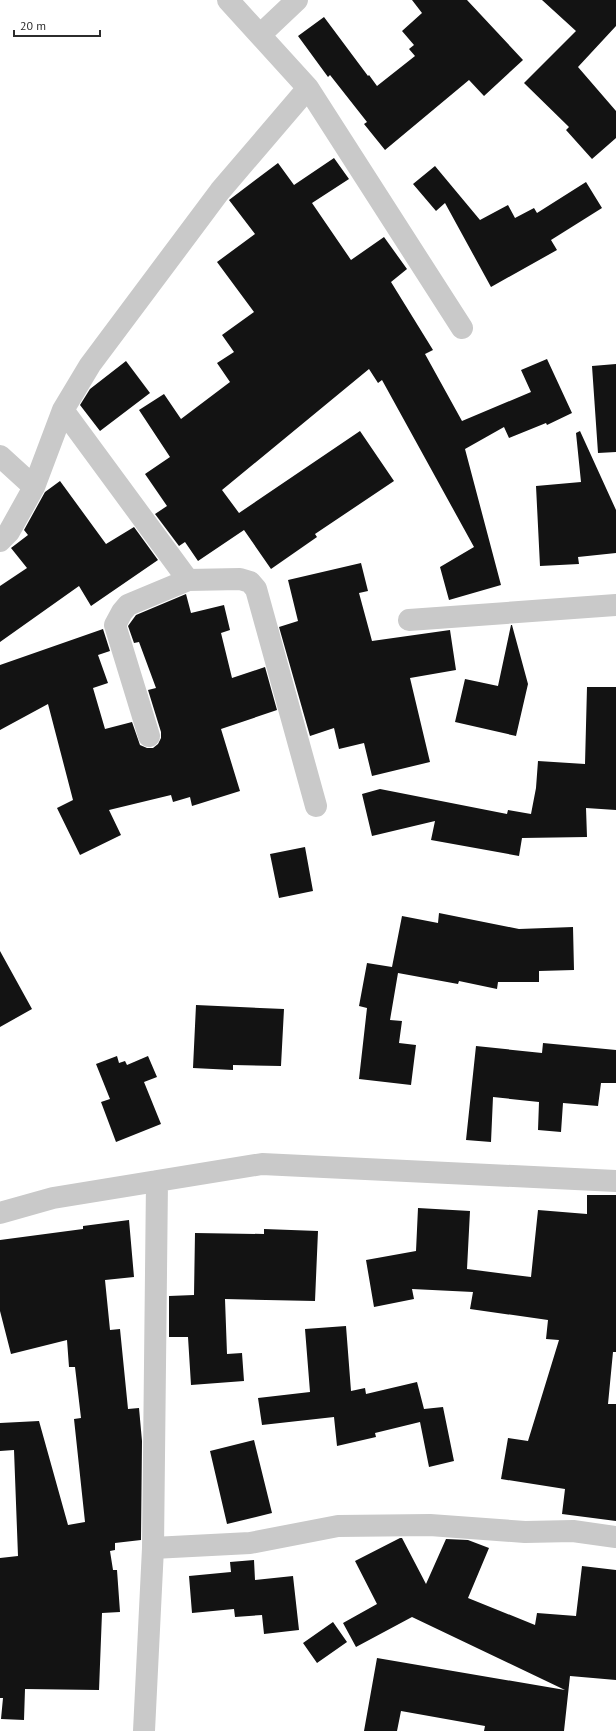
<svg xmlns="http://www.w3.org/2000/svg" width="616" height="1731" font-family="'PT Sans',sans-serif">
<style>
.building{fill:#131313}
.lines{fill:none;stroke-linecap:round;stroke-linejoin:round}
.minor{stroke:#c9c9c9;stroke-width:22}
</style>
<rect width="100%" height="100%" fill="#fff"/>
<path class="building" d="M 412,0 L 467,0 L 523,60 L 484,96 L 469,80 L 385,150 L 364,124 L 367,122 L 330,75 L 328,77 L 298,36 L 324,17 L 368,76 L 369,75 L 377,86 L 415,56 L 409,49 L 414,45 L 402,31 L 422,13 Z
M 542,0 L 616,0 L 616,26 L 578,67 L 616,111 L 616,138 L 592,159 L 566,130 L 569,127 L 524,83 L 576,31 Z
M 334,158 L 349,179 L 312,203 L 351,260 L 384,237 L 407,269 L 391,282 L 433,350 L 425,354 L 462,421 L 531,392 L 521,370 L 547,359 L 572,413 L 547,425 L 546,423 L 509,438 L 504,427 L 465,449 L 501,585 L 449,600 L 440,567 L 474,547 L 382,380 L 378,383 L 369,369 L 222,490 L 239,513 L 360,431 L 394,481 L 315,534 L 317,537 L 271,569 L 244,530 L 198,561 L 185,542 L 179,546 L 155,514 L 167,506 L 145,474 L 170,457 L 139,410 L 164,394 L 181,419 L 230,382 L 217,363 L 234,352 L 222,335 L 254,312 L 217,262 L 255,234 L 229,200 L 278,163 L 294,185 Z
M 435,166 L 480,220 L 508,205 L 515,218 L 534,208 L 537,213 L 586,182 L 602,208 L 551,240 L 557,250 L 491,287 L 445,203 L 436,211 L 413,184 Z
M 126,361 L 150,393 L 100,431 L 80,405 L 90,389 Z
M 616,364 L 616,452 L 598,453 L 592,366 Z
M 580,431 L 616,510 L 616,553 L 578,557 L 579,564 L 540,566 L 536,486 L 581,482 L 576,433 Z
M 60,481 L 106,544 L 134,527 L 158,560 L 91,606 L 79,586 L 0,642 L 0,586 L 27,568 L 11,548 L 28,535 L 24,530 L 45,492 Z
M 361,563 L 368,591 L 359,593 L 372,641 L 450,630 L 456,670 L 410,678 L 430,762 L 372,776 L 364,743 L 339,749 L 334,728 L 310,736 L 279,627 L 298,621 L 288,580 Z
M 186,594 L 191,613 L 224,605 L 230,630 L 221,633 L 232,678 L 265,667 L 277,710 L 221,729 L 240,791 L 192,806 L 190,797 L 173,802 L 171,795 L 109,810 L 121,835 L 80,855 L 57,808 L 73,800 L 48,704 L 0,730 L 0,665 L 103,629 L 110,651 L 98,655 L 108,683 L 93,688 L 105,729 L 132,722 L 140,745 L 147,748 L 153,748 L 158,744 L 161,738 L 161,732 L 148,690 L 156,688 L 139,642 L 134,643 L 128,626 L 136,615 Z
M 511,625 L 512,625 L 528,684 L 516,736 L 455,722 L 465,679 L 498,686 Z
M 587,687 L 616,687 L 616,810 L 586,808 L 587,837 L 522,838 L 519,856 L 431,840 L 435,821 L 372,836 L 362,794 L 380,789 L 507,814 L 508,810 L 531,814 L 536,788 L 538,761 L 585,764 Z
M 305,847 L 313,891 L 279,898 L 270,854 Z
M 439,913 L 519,929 L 573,927 L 574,970 L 539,971 L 539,982 L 498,982 L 497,989 L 459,981 L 458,984 L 398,973 L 390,1020 L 402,1021 L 399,1043 L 416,1045 L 411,1085 L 359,1079 L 367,1008 L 359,1006 L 367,963 L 392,967 L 402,916 L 438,923 Z
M 0,951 L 32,1009 L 0,1027 Z
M 196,1005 L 284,1009 L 281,1066 L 233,1065 L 233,1070 L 193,1068 Z
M 543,1043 L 616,1050 L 616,1083 L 601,1083 L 598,1106 L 563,1103 L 561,1132 L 538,1130 L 539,1102 L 493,1097 L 491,1142 L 466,1140 L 476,1046 L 542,1053 Z
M 117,1056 L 119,1063 L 125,1061 L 127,1065 L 148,1056 L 157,1077 L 144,1082 L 161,1124 L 116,1142 L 101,1102 L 110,1099 L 96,1064 Z
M 587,1195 L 616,1195 L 616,1352 L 613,1352 L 608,1404 L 616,1404 L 616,1521 L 562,1514 L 565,1489 L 501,1479 L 508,1438 L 528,1441 L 559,1340 L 546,1339 L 548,1320 L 470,1309 L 473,1292 L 412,1289 L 414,1299 L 374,1307 L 366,1260 L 416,1251 L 418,1208 L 470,1211 L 467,1269 L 531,1277 L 538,1210 L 587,1214 Z
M 129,1220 L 134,1277 L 105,1280 L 110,1330 L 120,1329 L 128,1409 L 139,1408 L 142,1441 L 141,1540 L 115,1543 L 115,1550 L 110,1551 L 113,1570 L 117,1570 L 120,1612 L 102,1613 L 99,1690 L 25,1689 L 24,1720 L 1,1719 L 3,1698 L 0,1698 L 0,1558 L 18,1556 L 14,1450 L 0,1451 L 0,1423 L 39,1421 L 68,1525 L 85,1522 L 74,1419 L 81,1418 L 75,1367 L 69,1367 L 67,1340 L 11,1354 L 0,1311 L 0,1240 L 83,1229 L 83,1226 Z
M 264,1229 L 318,1231 L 315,1301 L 225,1299 L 227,1354 L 242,1353 L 244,1381 L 191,1385 L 188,1337 L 169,1337 L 169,1296 L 194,1295 L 195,1233 L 264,1234 Z
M 346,1326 L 351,1391 L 365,1388 L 366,1394 L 417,1382 L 424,1409 L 443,1407 L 454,1461 L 429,1467 L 420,1422 L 375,1433 L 376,1437 L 337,1446 L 334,1417 L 262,1425 L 258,1398 L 310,1392 L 305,1329 Z
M 254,1440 L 272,1513 L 227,1524 L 210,1451 Z
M 400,1538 L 402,1538 L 426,1584 L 446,1539 L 468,1540 L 489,1548 L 468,1598 L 535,1625 L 537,1613 L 576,1616 L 582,1566 L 616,1570 L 616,1680 L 570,1676 L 564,1731 L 484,1731 L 485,1726 L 401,1711 L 397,1731 L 364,1731 L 377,1658 L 565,1690 L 412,1617 L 356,1647 L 343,1623 L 377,1604 L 355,1561 Z
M 254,1560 L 255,1580 L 293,1576 L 299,1630 L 264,1634 L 262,1615 L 235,1617 L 234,1609 L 192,1613 L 189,1576 L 231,1572 L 230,1562 Z
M 333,1622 L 347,1642 L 317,1663 L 303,1643 Z"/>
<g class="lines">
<path class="minor" d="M 228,0 L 308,88 L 462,328
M 260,35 L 297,0
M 63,410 L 188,580
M 0,456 L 34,487
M 0,541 L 9,532 L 34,487 L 63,410 L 90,365 L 220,191 L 308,88
M 409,620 L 616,605
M 149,736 L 115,625 L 122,612 L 128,605 L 188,580 L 240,579 L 250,582 L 256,589 L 316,806
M 0,1213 L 53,1198 L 262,1164 L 616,1181
M 153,1548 L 250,1543 L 338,1526 L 430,1525 L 525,1532 L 573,1531 L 616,1537
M 144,1731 L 153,1548 L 157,1181"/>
</g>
<path d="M14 30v6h86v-6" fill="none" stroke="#2c2c2c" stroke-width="2"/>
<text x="20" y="30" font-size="12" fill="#2c2c2c" stroke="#ffffff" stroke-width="3" paint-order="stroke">20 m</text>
</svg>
